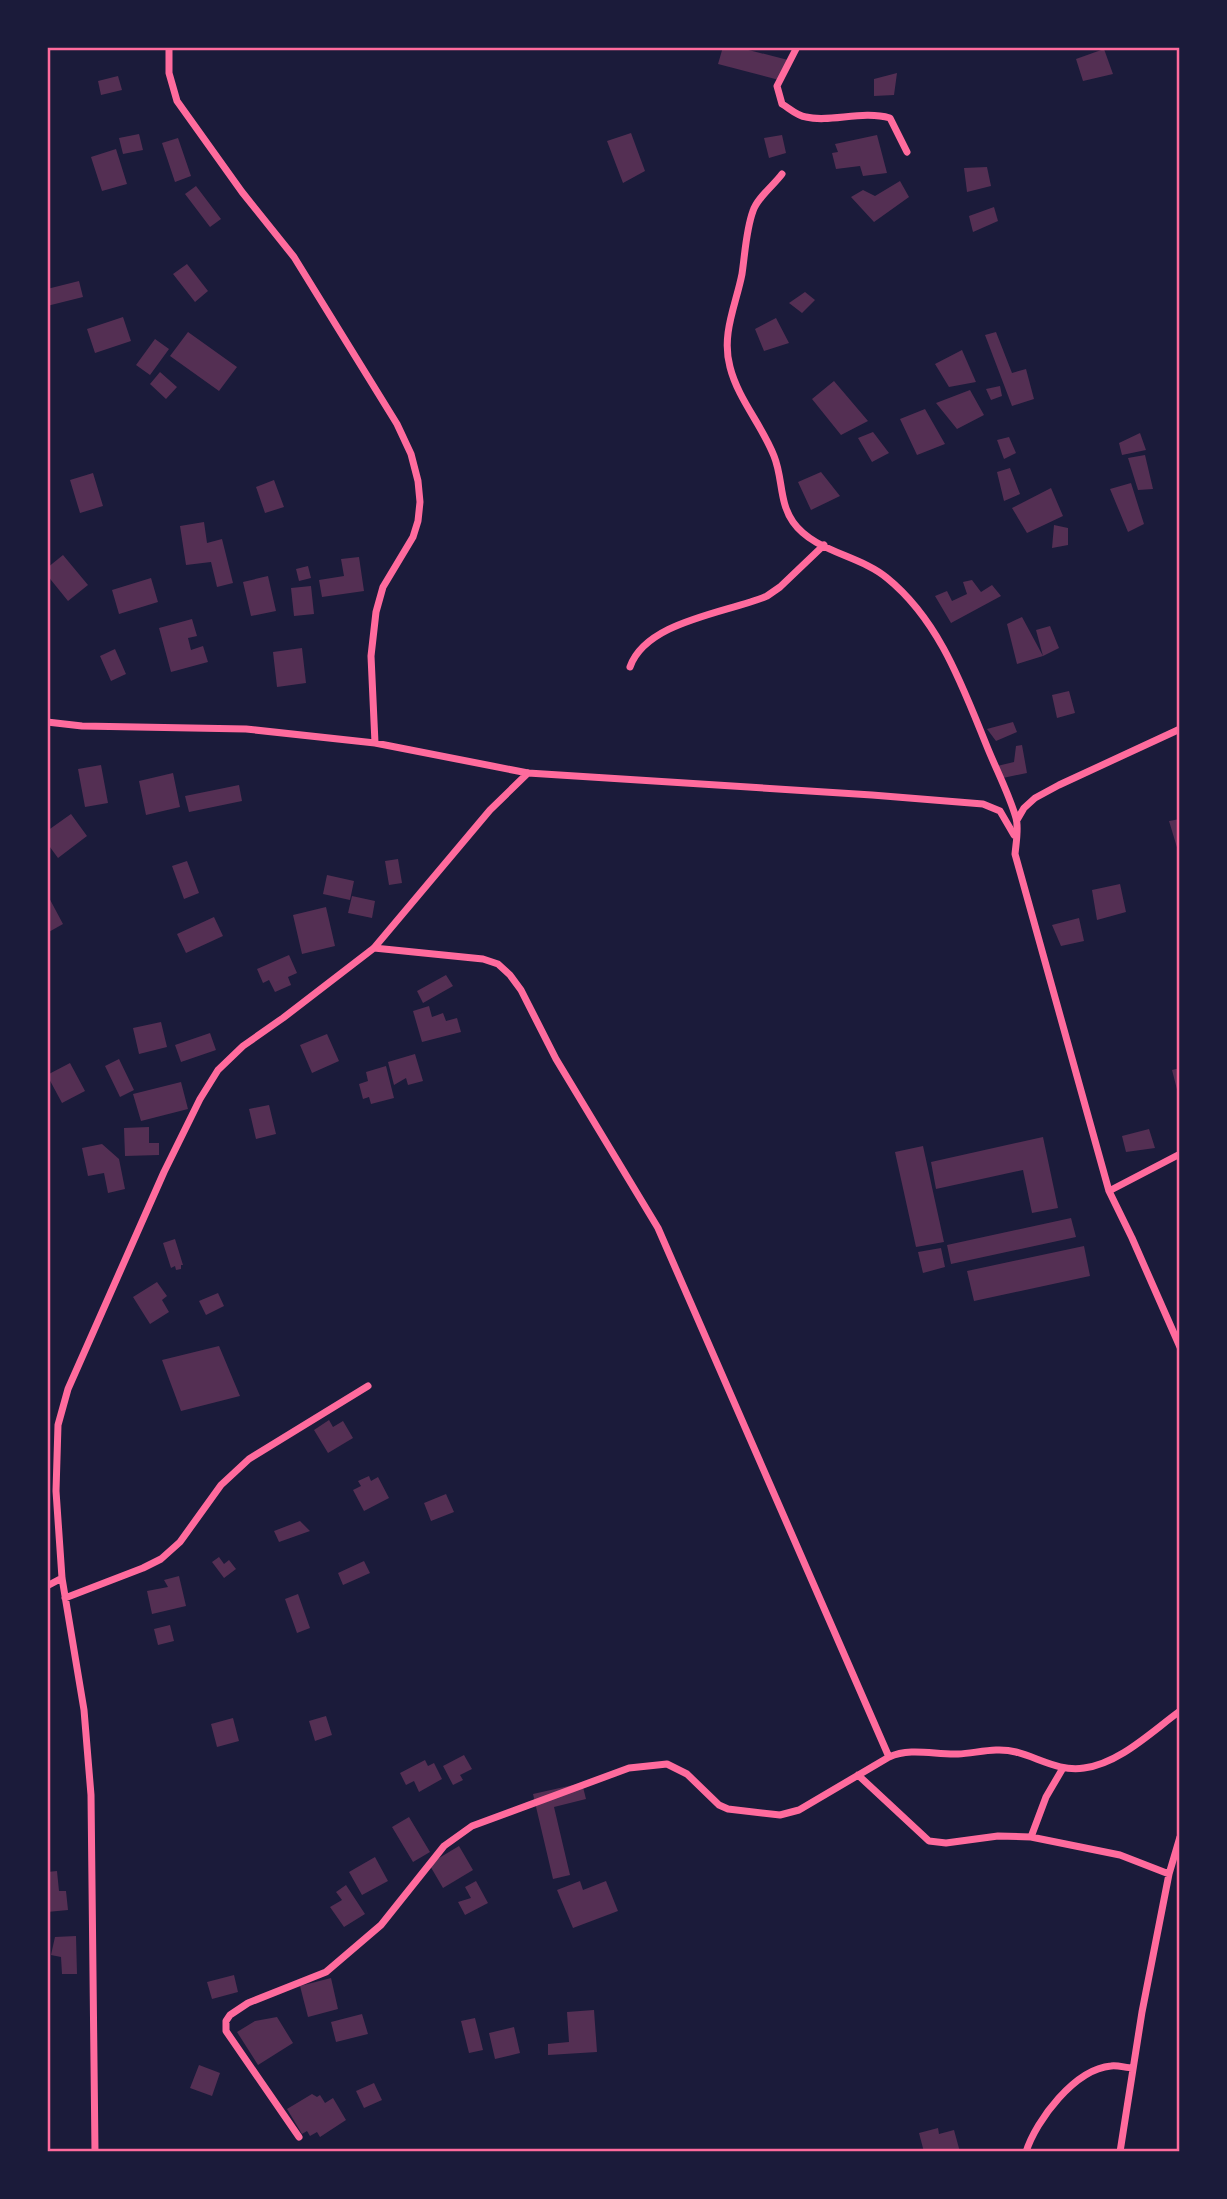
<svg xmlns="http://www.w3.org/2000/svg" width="1227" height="2199" font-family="'Titillium Web',sans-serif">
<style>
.building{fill:#542f53}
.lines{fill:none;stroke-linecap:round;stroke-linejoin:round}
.minor{stroke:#ff6b9d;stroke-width:7}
.neatline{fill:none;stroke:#ff6b9d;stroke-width:2.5}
</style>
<rect width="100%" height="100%" fill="#1b1b3a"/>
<path class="building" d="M 723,47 L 737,47 L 788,60 L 779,80 L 718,64 Z
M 1104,49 L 1113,74 L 1083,81 L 1076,59 Z
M 897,73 L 894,95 L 874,96 L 874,79 Z
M 118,76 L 122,90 L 101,95 L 98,81 Z
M 631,133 L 645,171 L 623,183 L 607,141 Z
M 139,134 L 143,150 L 123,154 L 119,138 Z
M 782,135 L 786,153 L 769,158 L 764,138 Z
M 877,135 L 887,173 L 863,176 L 860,166 L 836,169 L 832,153 L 838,152 L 835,144 Z
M 178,138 L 191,176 L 175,182 L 162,143 Z
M 116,149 L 127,184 L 102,191 L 91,157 Z
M 987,167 L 991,186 L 967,192 L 964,168 Z
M 900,181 L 909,197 L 874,222 L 851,197 L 863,190 L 875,196 Z
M 196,186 L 221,219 L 210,227 L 185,194 Z
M 994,207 L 998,221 L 973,232 L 969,216 Z
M 187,264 L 208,291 L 195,302 L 173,274 Z
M 79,281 L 83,297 L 47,306 L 47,289 Z
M 805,292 L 815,300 L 802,313 L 789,303 Z
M 123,317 L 131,341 L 95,353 L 87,329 Z
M 776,318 L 789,343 L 764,351 L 755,329 Z
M 188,332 L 237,367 L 219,391 L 170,356 Z
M 996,332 L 1012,373 L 1026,369 L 1034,399 L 1012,406 L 985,335 Z
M 155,339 L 169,349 L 150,375 L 136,365 Z
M 962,350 L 976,382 L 949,387 L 935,364 Z
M 160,372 L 177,387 L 166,399 L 150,384 Z
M 834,381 L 868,421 L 841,435 L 812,399 Z
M 1000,386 L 1002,396 L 991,400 L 986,389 Z
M 970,390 L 984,415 L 957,429 L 936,403 Z
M 925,409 L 945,444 L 917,455 L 900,419 Z
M 873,432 L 889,453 L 872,462 L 858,438 Z
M 1140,433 L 1146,450 L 1122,455 L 1119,443 Z
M 1009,437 L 1016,453 L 1004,459 L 997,440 Z
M 1145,455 L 1153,489 L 1138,490 L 1128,458 Z
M 1010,468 L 1020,494 L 1004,501 L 997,472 Z
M 821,472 L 840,496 L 811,510 L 798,482 Z
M 93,473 L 103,506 L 80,513 L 70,480 Z
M 274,480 L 284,507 L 265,513 L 256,487 Z
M 1131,483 L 1144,524 L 1128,532 L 1110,489 Z
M 1051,488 L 1063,516 L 1027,533 L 1012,508 Z
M 204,522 L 207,543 L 222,539 L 233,583 L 217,587 L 211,562 L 186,565 L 180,526 Z
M 1054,525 L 1068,528 L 1068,545 L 1052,548 Z
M 63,555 L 88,585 L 68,601 L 47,575 L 47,568 Z
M 359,557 L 364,591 L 322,597 L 319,580 L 344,576 L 341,559 Z
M 308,566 L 311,578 L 299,581 L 296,569 Z
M 268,576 L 276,611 L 251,616 L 243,582 Z
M 151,578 L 158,602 L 119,614 L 112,590 Z
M 972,580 L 981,592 L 992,585 L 1001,596 L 951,623 L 935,596 L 947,591 L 952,601 L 967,594 L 963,582 Z
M 311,586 L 314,614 L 294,616 L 291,588 Z
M 1022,617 L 1043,656 L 1017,664 L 1007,624 Z
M 192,619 L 197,636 L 188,638 L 191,650 L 203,646 L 208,662 L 171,672 L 159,628 Z
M 1050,626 L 1059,648 L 1043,656 L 1036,630 Z
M 302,648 L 306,683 L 277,687 L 273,652 Z
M 115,649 L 126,674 L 111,681 L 100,656 Z
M 1069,691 L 1075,713 L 1057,718 L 1052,695 Z
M 1013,722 L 1017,732 L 996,741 L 987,729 Z
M 1022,745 L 1027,773 L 998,779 L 993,767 L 1014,762 L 1016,746 Z
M 101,765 L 108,803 L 85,807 L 78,769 Z
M 173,773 L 180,807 L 146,815 L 139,781 Z
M 239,785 L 242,801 L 189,812 L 185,796 Z
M 71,814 L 87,836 L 58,858 L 47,843 L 47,831 Z
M 1180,819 L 1180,854 L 1179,854 L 1169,821 Z
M 398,859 L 402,883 L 389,885 L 385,861 Z
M 187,861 L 199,893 L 184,899 L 172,866 Z
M 327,875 L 354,881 L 350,900 L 323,894 Z
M 1120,884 L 1126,912 L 1097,920 L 1092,890 Z
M 47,894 L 63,924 L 47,933 Z
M 352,896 L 375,901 L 372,918 L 348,913 Z
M 326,907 L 335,946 L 302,954 L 293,915 Z
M 214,917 L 223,936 L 186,953 L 177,934 Z
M 1079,918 L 1084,941 L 1061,946 L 1052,925 Z
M 289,955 L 297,973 L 288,977 L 291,985 L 275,992 L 269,980 L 263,983 L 257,969 Z
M 446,975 L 453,986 L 423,1003 L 417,991 Z
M 429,1006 L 432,1017 L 443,1013 L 446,1021 L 457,1018 L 461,1032 L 422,1042 L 413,1011 Z
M 161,1022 L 167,1047 L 139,1054 L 133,1028 Z
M 210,1033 L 216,1050 L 181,1062 L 175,1045 Z
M 327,1034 L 339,1061 L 312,1073 L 300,1045 Z
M 415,1054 L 423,1081 L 408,1085 L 406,1078 L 394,1085 L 388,1062 Z
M 119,1059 L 134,1090 L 120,1097 L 105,1066 Z
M 70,1063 L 85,1091 L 62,1103 L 47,1075 Z
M 386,1066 L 394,1098 L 371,1104 L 369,1097 L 363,1099 L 359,1084 L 368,1081 L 366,1072 Z
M 1180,1068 L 1180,1097 L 1179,1097 L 1172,1070 Z
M 181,1082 L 188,1109 L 141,1121 L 133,1094 Z
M 269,1105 L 276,1134 L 256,1139 L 249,1109 Z
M 149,1127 L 149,1143 L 159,1143 L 159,1155 L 125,1156 L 124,1128 Z
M 1149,1129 L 1155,1148 L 1126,1152 L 1122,1136 Z
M 1043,1137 L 1058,1208 L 1032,1213 L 1023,1170 L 936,1189 L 931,1162 Z
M 102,1144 L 119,1159 L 125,1189 L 108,1193 L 104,1173 L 88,1176 L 82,1148 Z
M 923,1146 L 944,1242 L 916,1247 L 895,1152 Z
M 1071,1218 L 1076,1237 L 951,1264 L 947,1245 Z
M 175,1239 L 183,1265 L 181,1265 L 181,1269 L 176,1270 L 175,1266 L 171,1268 L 163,1243 Z
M 1084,1246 L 1090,1276 L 974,1301 L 967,1271 Z
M 941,1248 L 945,1267 L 923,1273 L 918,1252 Z
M 157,1282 L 167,1296 L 162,1300 L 169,1312 L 150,1324 L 133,1297 Z
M 218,1293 L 224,1306 L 206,1315 L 199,1301 Z
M 219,1346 L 240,1396 L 181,1411 L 162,1360 Z
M 329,1420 L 333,1427 L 343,1421 L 353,1438 L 328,1453 L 314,1430 Z
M 369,1476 L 371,1481 L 378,1477 L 389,1498 L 364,1511 L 353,1490 L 361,1486 L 358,1481 Z
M 446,1494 L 454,1512 L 431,1521 L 424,1503 Z
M 300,1521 L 310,1531 L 279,1542 L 274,1531 Z
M 219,1557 L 224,1564 L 229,1560 L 236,1569 L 224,1578 L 212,1562 Z
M 364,1561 L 370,1573 L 343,1585 L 338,1573 Z
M 179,1576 L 186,1606 L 152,1614 L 147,1591 L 168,1587 L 164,1580 Z
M 298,1594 L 310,1628 L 297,1633 L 285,1599 Z
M 170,1625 L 174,1641 L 158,1645 L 154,1629 Z
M 326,1716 L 332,1735 L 315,1741 L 309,1721 Z
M 233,1718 L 239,1741 L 217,1747 L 211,1724 Z
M 464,1755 L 472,1769 L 460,1775 L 463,1780 L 453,1785 L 443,1766 Z
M 425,1760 L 428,1766 L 434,1763 L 442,1779 L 419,1792 L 414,1781 L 406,1785 L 400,1773 Z
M 582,1783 L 586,1799 L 554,1807 L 570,1875 L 553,1879 L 533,1794 Z
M 409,1817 L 430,1852 L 413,1862 L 392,1827 Z
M 459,1846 L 473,1870 L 443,1888 L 429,1864 Z
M 375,1857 L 388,1881 L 362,1895 L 349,1872 Z
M 57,1871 L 59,1891 L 66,1891 L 68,1910 L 47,1912 L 47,1872 Z
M 476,1881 L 488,1903 L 465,1915 L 458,1902 L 471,1898 L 465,1887 Z
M 580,1881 L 583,1890 L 606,1881 L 618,1911 L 573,1928 L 557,1890 Z
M 346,1885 L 365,1914 L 344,1927 L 330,1907 L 342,1900 L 336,1892 Z
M 76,1936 L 77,1974 L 62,1974 L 61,1957 L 51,1955 L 55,1937 Z
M 234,1975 L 238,1992 L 212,1999 L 207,1982 Z
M 331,1978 L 338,2009 L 308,2017 L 300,1986 Z
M 594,2010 L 597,2052 L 548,2055 L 548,2044 L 569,2042 L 567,2012 Z
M 362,2014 L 368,2034 L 336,2042 L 331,2022 Z
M 277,2017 L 293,2043 L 258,2065 L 237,2032 L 255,2021 Z
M 475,2018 L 483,2050 L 469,2053 L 461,2021 Z
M 514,2027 L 520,2053 L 495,2059 L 489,2033 Z
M 199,2065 L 220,2073 L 212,2096 L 190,2088 Z
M 374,2083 L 382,2100 L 364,2108 L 356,2091 Z
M 312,2094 L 317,2097 L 320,2095 L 325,2103 L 333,2098 L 346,2120 L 320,2137 L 317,2132 L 310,2136 L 307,2131 L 302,2134 L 287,2109 Z
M 938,2128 L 939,2134 L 954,2130 L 960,2152 L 924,2152 L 919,2133 Z"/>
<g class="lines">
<path class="minor" d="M 169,47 L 169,73 L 177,101 L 242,192 L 294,257 L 397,424 L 411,454 L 418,481 L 420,502 L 418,521 L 413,537 L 383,587 L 376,612 L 371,656 L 375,743
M 797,47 L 777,86 L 782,104 C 789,108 797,116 806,117 C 830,123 862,110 890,118 L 907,152
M 782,174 C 774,185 757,198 753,211 C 746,230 745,254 742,274 C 736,305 721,334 730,367 C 738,399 762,425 774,456 C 783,478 779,502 793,522 C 814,552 860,555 887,578 C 940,621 963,688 988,749 C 997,771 1009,794 1016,818 C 1019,828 1016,843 1015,854 L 1109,1191 L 1132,1238 L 1180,1347
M 630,667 C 646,621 727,613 767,596 L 780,587 L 824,545
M 47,722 L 82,726 L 246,729 L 375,743 L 528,773 L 872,795 L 983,804 L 1000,811 L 1014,835
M 1017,820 L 1024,808 L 1035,798 L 1059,785 L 1180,729
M 374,948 L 483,959 L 498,964 L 510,975 L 521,990 L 556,1059 L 658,1228 L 889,1757
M 1109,1191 L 1180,1154
M 47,1586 L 62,1578
M 65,1598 L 143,1568 L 161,1559 L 180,1542 L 221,1485 L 249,1459 L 368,1386
M 858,1775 L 929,1841 L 946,1843 L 998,1836 L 1031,1837 L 1120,1855 L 1169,1874
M 1031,1837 L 1046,1797 L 1063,1768
M 299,2137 L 226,2031 L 226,2021 L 230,2015 L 248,2003 L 326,1972 L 381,1925 L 444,1846 L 472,1826 L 629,1768 L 667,1764 L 687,1774 L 719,1805 L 728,1809 L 780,1815 L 799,1810 L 889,1757 C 911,1747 935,1755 958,1754 C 977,1753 997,1747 1016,1752 C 1039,1758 1060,1772 1084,1768 C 1120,1763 1151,1732 1180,1711
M 95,2152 L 91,1795 L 84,1710 L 62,1578 L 56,1491 L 58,1425 L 68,1389 L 164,1172 L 200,1099 L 218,1070 L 243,1046 L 283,1018 L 374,948 L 490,810 L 528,773
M 1026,2152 C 1036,2120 1075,2069 1111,2066 C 1118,2065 1126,2068 1133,2068
M 1120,2152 L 1142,2012 L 1169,1874 L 1180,1837"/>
</g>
<rect width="1227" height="2199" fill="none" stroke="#1b1b3a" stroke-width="98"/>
<rect x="49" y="49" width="1129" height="2101" class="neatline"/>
</svg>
